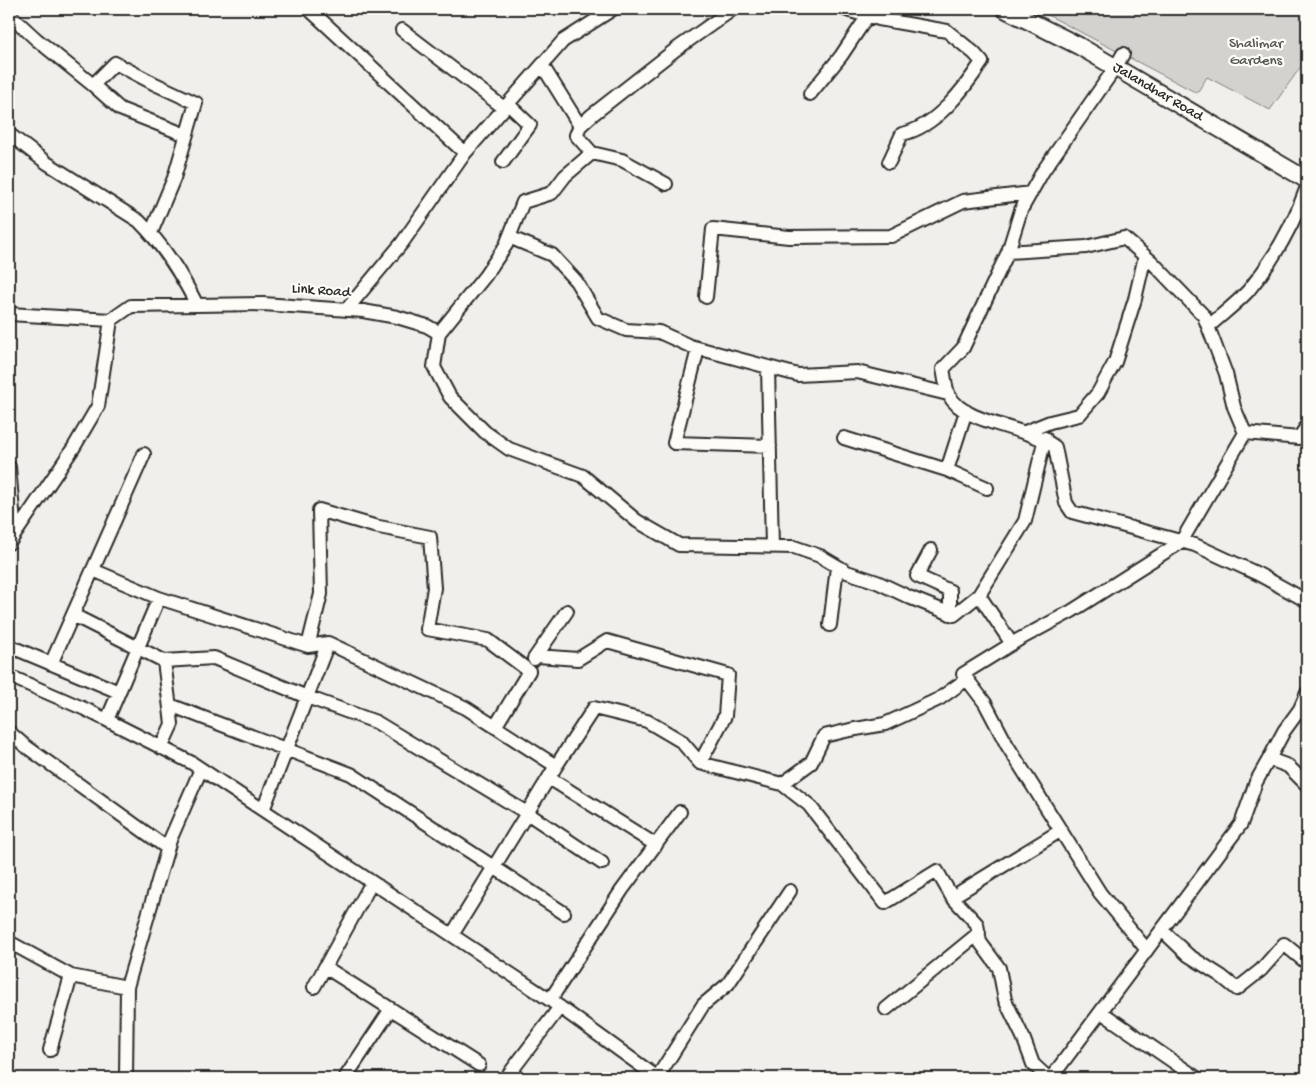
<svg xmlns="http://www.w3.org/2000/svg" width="1316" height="1087" font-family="'Gochi Hand',sans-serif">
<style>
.green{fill:#d3d2cf;stroke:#7f7e7d}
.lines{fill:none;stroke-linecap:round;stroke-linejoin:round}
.minor-casing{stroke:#2b2b2b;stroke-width:16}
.major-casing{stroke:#2b2b2b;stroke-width:20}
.minor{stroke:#fdfcf7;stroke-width:12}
.major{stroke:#fdfcf7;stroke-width:16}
.labels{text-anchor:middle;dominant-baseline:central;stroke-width:4.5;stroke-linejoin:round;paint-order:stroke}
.park-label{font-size:15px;fill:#555554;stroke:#fdfcf7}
.street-label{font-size:15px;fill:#2b2b2b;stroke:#fdfcf7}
</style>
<rect width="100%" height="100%" fill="#f0efeb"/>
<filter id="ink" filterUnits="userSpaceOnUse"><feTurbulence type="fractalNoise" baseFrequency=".02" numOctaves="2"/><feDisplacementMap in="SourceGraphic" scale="10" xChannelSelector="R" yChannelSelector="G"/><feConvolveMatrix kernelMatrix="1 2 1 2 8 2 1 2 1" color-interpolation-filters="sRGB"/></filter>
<g filter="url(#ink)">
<path class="green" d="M 1044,9 L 1307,9 L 1307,58 L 1270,110 L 1207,77 L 1197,93 L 1042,12 Z"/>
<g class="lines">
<g class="minor-casing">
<path id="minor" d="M 309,9 L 465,153
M 845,9 L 850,11 L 879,19 L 947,31 L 974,53 L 982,62 C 964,89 936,127 902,134 L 889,162
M 9,14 L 36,39 L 93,85 L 120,109 L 186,135
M 402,30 L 504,108
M 1123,54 L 1115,68 L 1043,171 L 1021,210 L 1008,252 L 963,348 L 943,369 C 945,377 945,387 949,395 C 964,425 1028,426 1055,447 L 1066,503 L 1072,512 L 1195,545 L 1258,574 L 1307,601
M 542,65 L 580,126 L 592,115 L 675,50 L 733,9
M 93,85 L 115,63 L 153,83 L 196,103 L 174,178 L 151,233
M 810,94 L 841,56 L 871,11
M 580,126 L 576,135 L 592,153 L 565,176 L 552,193 L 523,202 L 506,245 L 485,276 L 439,333 L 434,367 L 450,397 L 485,432 L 509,449 L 583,476 L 637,521 L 679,545 L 794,547 L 820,556 L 847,572 L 877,582 L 911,598 L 954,615 L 979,595 L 1012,644
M 9,134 L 47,163 L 139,221 C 164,246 181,274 197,305
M 592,153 L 622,160 L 666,184
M 503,162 L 530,125 L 508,104
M 509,237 L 552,255 L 576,281 L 598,318 L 626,330 L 659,332 L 690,346 L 798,375 L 857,372 L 948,394
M 1008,252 L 1086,247 L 1124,238 L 1152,262 L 1204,316 L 1226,374 L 1234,407 L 1245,433 L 1299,438 L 1307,426
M 706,297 L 713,229 L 789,237 L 891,236 L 963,201 L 1031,193
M 347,309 L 402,243 L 465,153 L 563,41 L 613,9
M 9,314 L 111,320 L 131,306 L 263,304 L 363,311 L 397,317 L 427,326 L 439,333
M 1208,327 C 1221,315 1236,304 1248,291 C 1273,261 1294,223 1307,187
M 698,349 L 674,443 L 770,446
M 768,367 L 772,547
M 1025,432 L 1050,422 L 1079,415 L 1098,393 L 1115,362 L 1135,299 L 1145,256
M 844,438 L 947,470 L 987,488
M 9,467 L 15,534
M 947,470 L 966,411
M 9,543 L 74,447 L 98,406 L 111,320
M 931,550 L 917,576 L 950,591 L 950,614
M 93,570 L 159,598
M 979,595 L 1025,521 L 1045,438
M 73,615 L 164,661 L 214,658 L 307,697 L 376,722 L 527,813 L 602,863
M 830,625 L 837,567
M 9,646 L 119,692
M 308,646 L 321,594 L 319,510 L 374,526 L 430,537 L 434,588 L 427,629 L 488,640 L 529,671 L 495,727
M 537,656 L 578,659 L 607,641 L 728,675 L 725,716 L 700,763
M 534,659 L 567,611
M 51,664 L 144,454
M 9,676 L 87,710 L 192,763 L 550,1000 L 658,1078
M 170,705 L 351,774 L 564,913
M 107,720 L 159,598 L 308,646 L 328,643 L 466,708 L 556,766 L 452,935
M 9,732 L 24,745 L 167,848
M 161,748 L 172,724 L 164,661
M 1269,759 L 1284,731 L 1300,709 L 1307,693
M 556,766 L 594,708 L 647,721 L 681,741 L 700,763 L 782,784 L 811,763 L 824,736 L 850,730 L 885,724 L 939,699 L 967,679
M 549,778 L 656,845
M 782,784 L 809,805 L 885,903 L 937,871 L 952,897 L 1060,831
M 263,810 L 328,643
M 952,897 L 977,924 L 980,942 L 999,968 L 1005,1000 L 1023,1037 L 1033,1064 L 1048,1078
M 1162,930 L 1188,955 L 1221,976 L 1237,989 L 1261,970 L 1284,944 L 1307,963
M 9,942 L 71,976 L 127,987
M 1147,950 L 1100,893 L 1007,745 L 985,703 L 963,674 L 1018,640 L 1072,611 L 1181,542 L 1245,433
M 325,967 L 479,1065
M 314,987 L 372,882
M 550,1000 L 622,890 L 680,812
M 886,1009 L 979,933
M 1101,1012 L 1197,1078
M 50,1050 L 71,976
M 126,1078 L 127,987 L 170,840 L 201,769
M 345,1078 L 391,1009
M 506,1078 L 560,1007
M 657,1078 L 703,1005 L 728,984 L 790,891
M 1051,1078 L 1241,824 L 1256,782 L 1269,759 L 1288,766 L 1307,785"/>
</g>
<g class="major-casing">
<g id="major">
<path id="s1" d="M 1005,9 L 1079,46 L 1307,180"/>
</g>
</g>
<use href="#minor" class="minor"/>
<use href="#major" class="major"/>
</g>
</g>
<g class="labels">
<g class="park-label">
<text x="1256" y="44">Shalimar<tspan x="1256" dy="17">Gardens</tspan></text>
</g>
<g class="street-label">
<text stroke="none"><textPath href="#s1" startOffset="174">Jalandhar Road</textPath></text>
<text transform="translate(321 291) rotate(4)">Link Road</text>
</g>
</g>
<rect width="1316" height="1087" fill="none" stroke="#fdfcf7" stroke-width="30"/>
<rect x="15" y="15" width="1286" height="1057" fill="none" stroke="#2b2b2b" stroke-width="2" filter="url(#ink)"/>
</svg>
